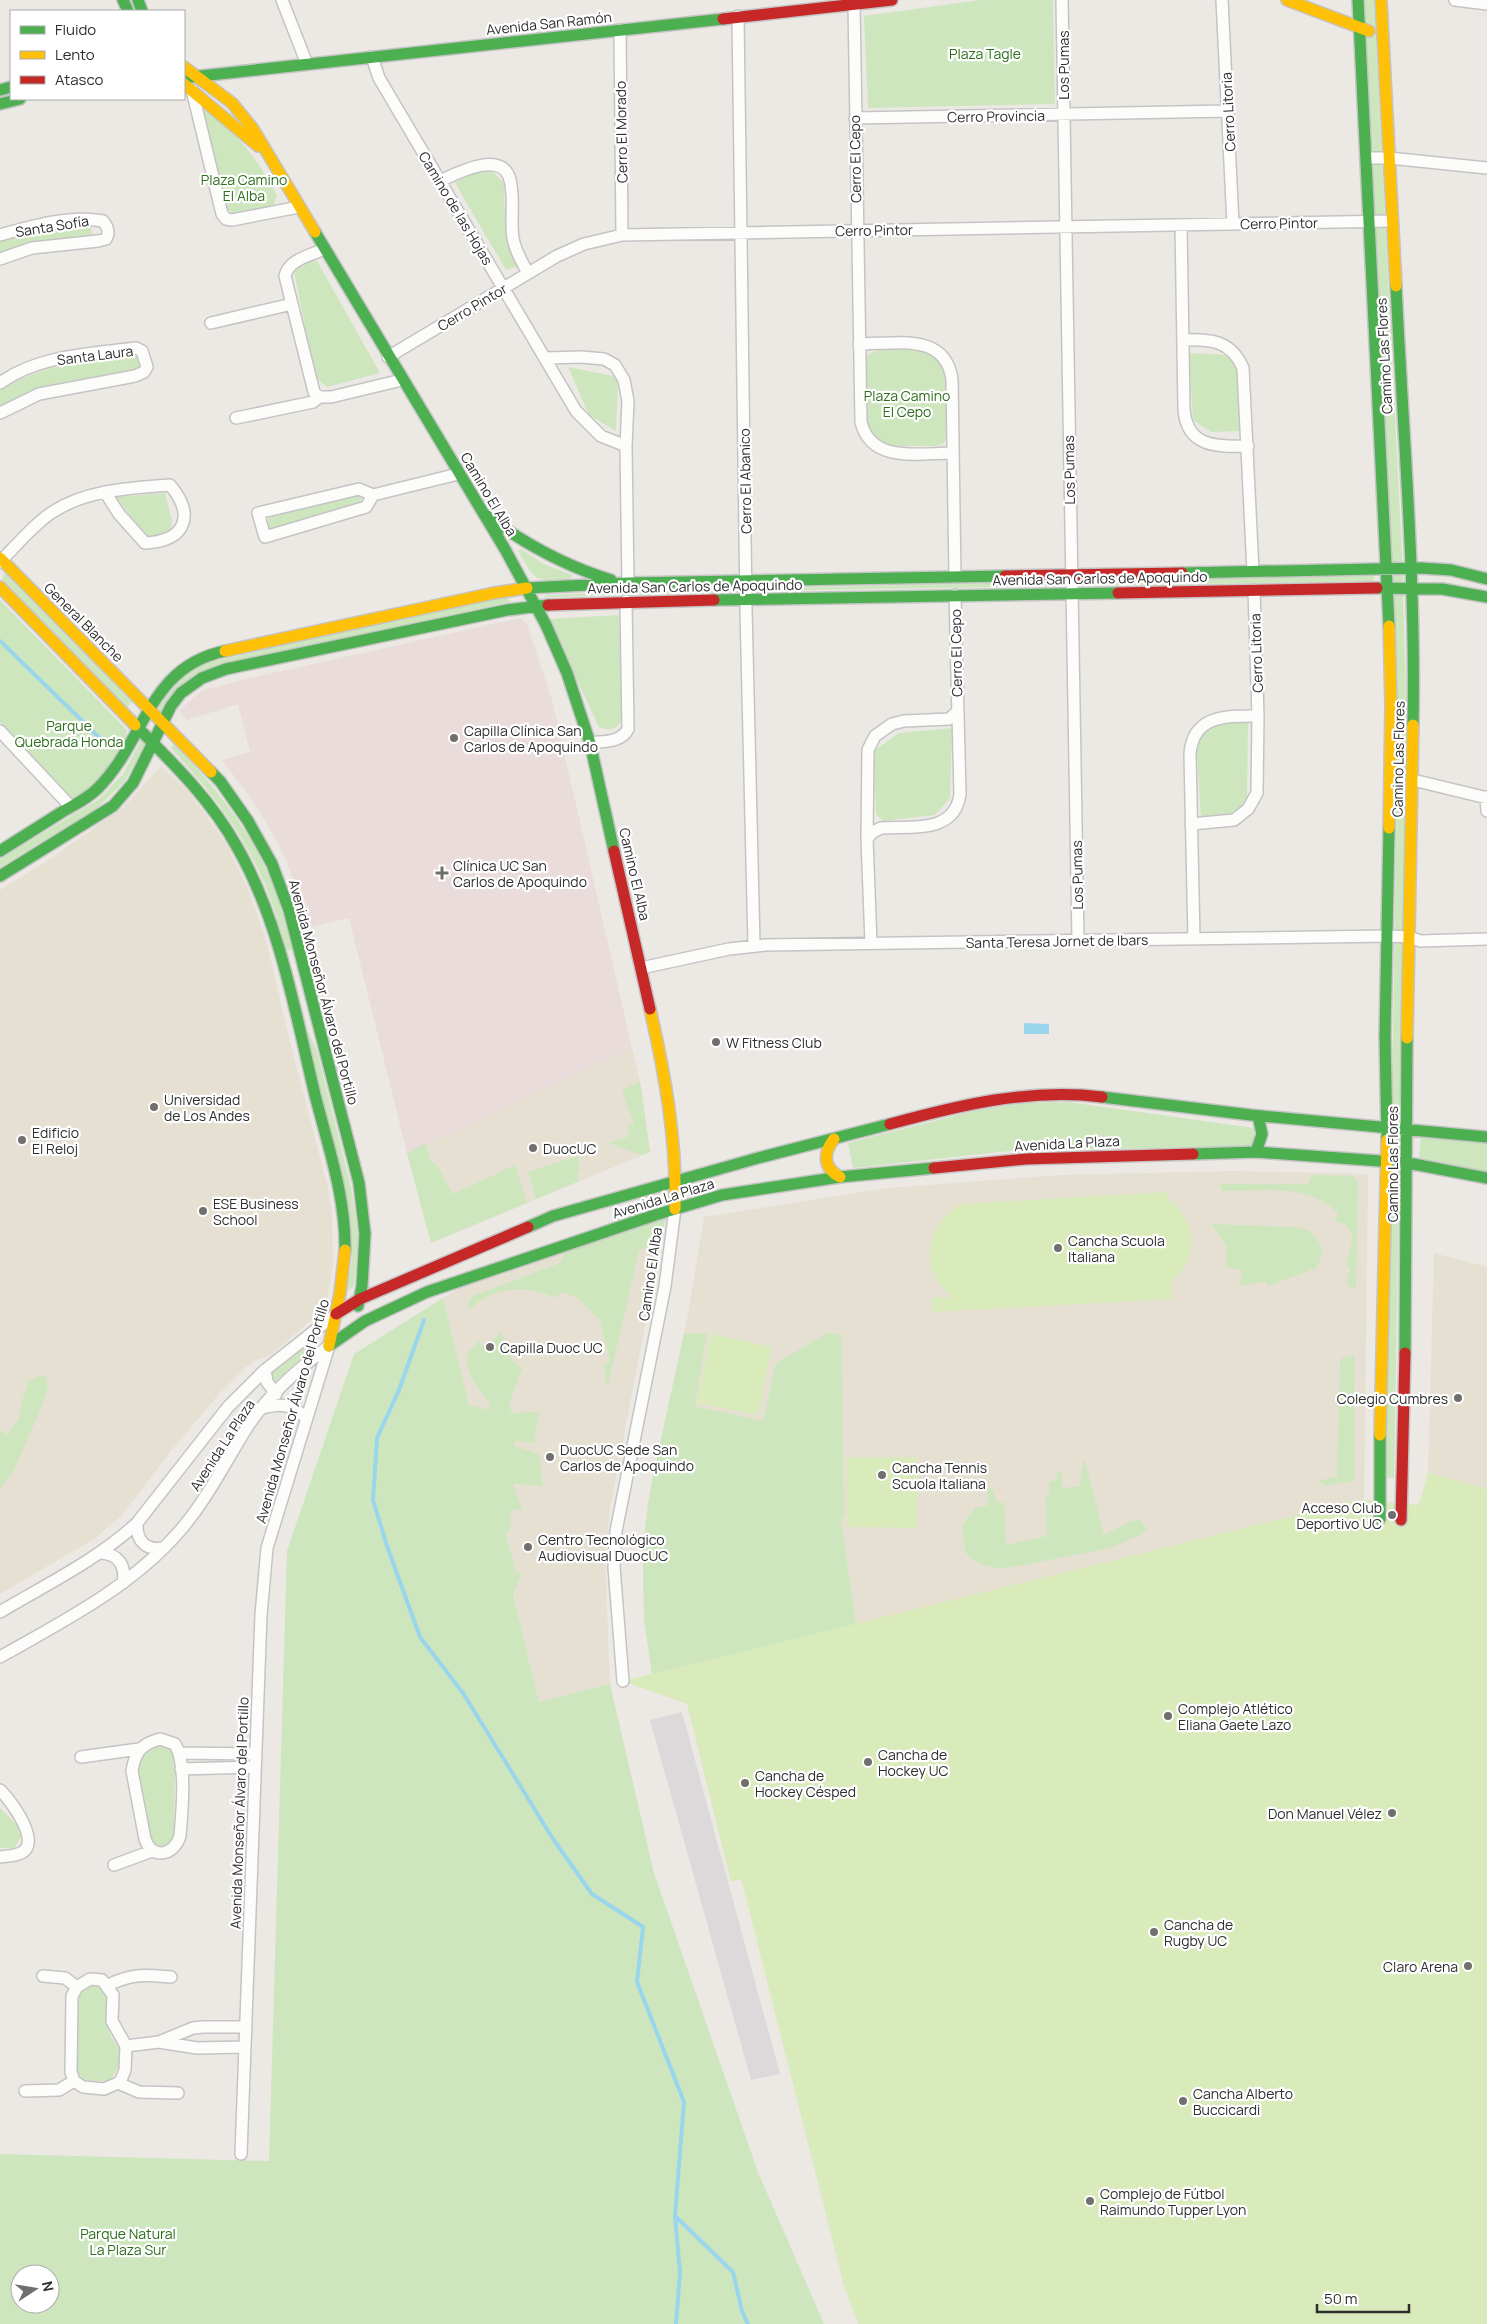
<svg xmlns="http://www.w3.org/2000/svg" width="1487" height="2324" font-family="Manrope,sans-serif">
<style>
.industrial{fill:#dcd9db}
.education{fill:#e6e0d3}
.medical{fill:#e9dcdb}
.green{fill:#cee6be;fill-rule:evenodd}
.pitch{fill:#d9eabb}
.water{fill:#99d6ec}
.lines{fill:none;stroke-linecap:round;stroke-linejoin:round}
.stream{stroke:#99d6ec;stroke-width:4}
.street-casing{stroke:#c5c4c5;stroke-width:14}
.fast-casing{stroke:#c5c4c5;stroke-width:14}
.slow-casing{stroke:#c5c4c5;stroke-width:14}
.jam-casing{stroke:#c5c4c5;stroke-width:14}
.street{stroke:#fcfcfb;stroke-width:11}
.fast{stroke:#4caf50;stroke-width:11}
.slow{stroke:#ffc107;stroke-width:11}
.jam{stroke:#c62828;stroke-width:11}
.poi-dot{fill:#706f6e;stroke:#fff;stroke-width:2}
.labels{text-anchor:middle;dominant-baseline:central;stroke-width:4.5;stroke-linejoin:round;paint-order:stroke}
.street-label{font-size:14px;fill:#2e2e2e;stroke:#fff}
.park-label{font-size:14px;fill:#2c6e1b;stroke:#fff}
.poi-label{font-size:14px;fill:#2e2e2e;stroke:#fff;text-anchor:start}
</style>
<rect width="100%" height="100%" fill="#ece8e4"/>
<path class="industrial" d="M 682,1712 L 780,2074 L 751,2080 L 650,1720 Z"/>
<path class="education" d="M 161,766 L 188,791 L 226,843 L 249,891 L 266,939 L 287,1030 L 327,1184 L 332,1211 L 333,1264 L 326,1307 L 270,1356 L 256,1360 L 247,1366 L 219,1394 L 171,1451 L 122,1515 L 94,1539 L 0,1594 L 0,890 L 50,859 L 124,807 Z
M 632,1048 L 640,1081 L 650,1152 L 431,1243 L 407,1153 Z
M 1234,1171 L 1368,1174 L 1364,1500 L 652,1675 L 643,1591 L 647,1507 L 688,1314 L 704,1217 L 887,1188 L 1061,1175 Z
M 666,1216 L 610,1508 L 605,1562 L 610,1684 L 539,1702 L 443,1298 L 474,1279 Z
M 1434,1253 L 1487,1267 L 1487,1489 L 1428,1473 Z"/>
<path class="medical" d="M 520,618 L 527,624 L 552,700 L 632,1048 L 407,1153 L 349,918 L 310,927 L 285,857 L 270,829 L 255,804 L 222,760 L 250,752 L 238,704 L 187,720 L 179,711 L 201,691 L 246,679 Z"/>
<path class="green" d="M 980,0 L 1053,0 L 1055,104 L 868,108 L 864,16 Z
M 1362,0 L 1374,0 L 1402,555 L 1407,734 L 1394,1478 L 1386,1478 L 1398,728 Z
M 204,108 C 239,135 256,157 277,195 L 273,207 L 235,215 L 223,205 L 200,112 Z
M 489,168 L 504,183 C 504,212 506,240 517,267 L 506,270 L 455,183 L 478,170 Z
M 91,222 L 92,237 L 0,254 L 0,241 L 24,232 Z
M 317,261 L 380,373 L 327,387 L 315,377 L 293,266 Z
M 877,350 C 888,350 919,347 928,351 C 956,364 947,410 947,435 L 944,443 L 937,446 L 889,446 L 876,438 L 867,426 L 866,356 Z
M 1189,353 L 1228,355 L 1240,375 L 1242,431 L 1211,432 L 1193,420 Z
M 138,355 L 139,370 L 39,390 L 0,410 L 0,391 C 39,365 91,358 138,355 Z
M 568,367 L 618,377 L 616,431 L 589,415 Z
M 165,493 L 172,521 L 171,532 L 150,542 L 116,497 Z
M 360,494 L 363,508 L 270,530 L 267,516 Z
M 521,549 L 544,564 L 572,575 L 571,579 C 533,581 537,583 518,551 Z
M 4,574 L 6,574 L 132,702 L 127,707 L 2,579 Z
M 1374,576 L 1374,581 L 1079,586 L 1077,582 Z
M 1063,581 L 1065,586 L 754,591 L 753,589 Z
M 739,588 L 740,592 L 545,597 L 545,595 Z
M 507,596 L 510,602 L 232,663 L 161,711 L 156,706 L 172,684 L 205,663 Z
M 0,600 L 127,730 L 123,756 L 75,803 L 0,722 Z
M 619,615 L 623,720 C 616,729 610,732 599,727 L 548,619 Z
M 1248,720 L 1247,799 L 1231,816 L 1201,818 L 1196,737 L 1209,726 Z
M 952,728 L 950,798 L 935,815 L 883,821 L 876,814 L 874,751 L 899,733 Z
M 142,739 L 146,742 L 125,781 L 97,808 L 0,867 L 0,859 L 98,800 L 123,774 Z
M 174,743 C 216,788 256,836 277,896 C 282,913 287,930 292,948 L 290,951 L 286,950 C 265,863 231,814 171,748 Z
M 292,968 L 308,1031 L 317,1051 L 351,1187 L 358,1235 L 354,1286 L 347,1291 L 352,1258 Z
M 640,1081 L 650,1152 L 642,1155 L 608,1143 L 630,1136 L 627,1127 L 634,1124 L 622,1090 Z
M 1068,1102 L 1254,1128 L 1253,1146 L 1009,1151 L 853,1168 L 848,1143 L 978,1110 L 1023,1103 Z
M 1421,1133 L 1487,1140 L 1487,1171 L 1419,1159 Z
M 426,1143 L 431,1163 L 435,1162 L 453,1194 L 515,1165 L 527,1203 L 431,1243 L 407,1153 Z
M 578,1156 L 580,1170 L 577,1172 L 579,1181 L 536,1199 L 528,1172 Z
M 1312,1175 L 1353,1176 L 1358,1183 L 1356,1288 L 1348,1286 L 1347,1275 L 1350,1273 L 1350,1268 L 1347,1266 C 1348,1248 1364,1226 1334,1221 L 1338,1213 C 1308,1183 1262,1191 1222,1191 L 1220,1184 L 1308,1184 Z
M 666,1216 C 662,1239 659,1240 639,1251 L 607,1389 L 604,1366 L 610,1361 L 600,1320 L 577,1298 L 562,1292 L 556,1298 C 524,1284 494,1286 469,1310 L 467,1306 L 473,1296 L 560,1263 L 567,1248 Z
M 1212,1224 L 1292,1227 L 1309,1230 C 1323,1246 1326,1249 1316,1269 L 1312,1270 L 1310,1265 L 1311,1270 L 1268,1286 L 1266,1281 L 1239,1286 L 1243,1271 L 1226,1267 L 1226,1246 Z
M 443,1298 L 469,1405 L 489,1410 L 491,1404 C 482,1395 462,1368 468,1354 C 470,1349 475,1345 478,1341 L 484,1347 L 502,1332 L 509,1356 L 522,1369 L 509,1405 L 512,1413 L 539,1412 L 534,1443 L 515,1441 L 514,1446 L 539,1454 L 543,1486 L 513,1484 L 522,1510 L 511,1510 L 510,1531 L 505,1531 L 516,1573 L 522,1572 L 513,1594 L 539,1702 L 610,1684 L 654,1873 L 758,2172 L 824,2324 L 0,2324 L 0,2154 L 269,2161 L 287,1551 L 354,1354 ZM 20,2274 L 50,2274 L 50,2304 L 20,2304 Z
M 707,1333 L 695,1406 L 763,1421 L 776,1363 L 828,1333 L 841,1335 L 844,1517 L 841,1519 L 856,1625 L 652,1675 L 644,1619 L 643,1565 L 644,1535 L 652,1480 L 684,1334 Z
M 312,1340 L 310,1350 L 271,1385 L 269,1375 Z
M 1354,1355 L 1354,1481 L 1324,1486 L 1319,1480 L 1337,1477 L 1340,1359 Z
M 45,1374 L 48,1388 L 38,1415 L 13,1472 L 0,1489 L 0,1430 L 7,1435 L 19,1419 L 22,1400 L 29,1381 Z
M 1083,1461 L 1085,1461 L 1104,1535 L 1131,1521 L 1140,1520 L 1147,1529 L 1140,1535 L 1110,1548 L 1003,1569 L 983,1565 L 972,1559 L 965,1552 L 962,1526 L 976,1507 L 988,1505 L 987,1489 L 992,1488 L 997,1502 L 1004,1503 L 1006,1545 L 1047,1536 L 1046,1496 L 1050,1493 L 1049,1481 L 1055,1481 L 1058,1472 L 1061,1471 L 1062,1488 L 1080,1486 Z
M 156,1745 L 167,1745 L 175,1756 L 174,1835 L 169,1847 L 154,1849 L 148,1840 L 138,1763 L 146,1749 Z
M 0,1808 L 17,1825 L 21,1837 L 14,1848 L 0,1848 Z
M 99,1986 L 107,1995 C 107,2016 104,2033 120,2048 L 119,2065 L 111,2080 L 94,2082 L 80,2079 L 71,2064 L 75,2003 L 84,1987 Z"/>
<path class="pitch" d="M 1167,1192 L 1168,1199 C 1199,1222 1198,1258 1171,1283 L 1172,1299 L 932,1312 L 932,1298 L 953,1297 C 917,1272 925,1225 961,1204 Z
M 711,1334 L 772,1347 L 758,1415 L 697,1403 Z
M 917,1457 L 917,1528 L 847,1527 L 847,1458 Z
M 1428,1473 L 1487,1489 L 1487,2324 L 858,2324 L 844,2286 L 743,1886 L 741,1879 L 731,1882 L 687,1704 L 623,1681 L 1354,1501 L 1364,1500 L 1419,1505 Z"/>
<path class="water" d="M 1024,1023 L 1049,1024 L 1049,1034 L 1024,1034 Z"/>
<g class="lines">
<path class="stream" d="M 0,641 L 107,745
M 424,1320 L 399,1390 L 377,1438 L 373,1500 L 387,1546 L 420,1637 L 463,1693 L 553,1839 L 592,1894 L 643,1927 L 637,1982 L 684,2102 L 675,2216 L 680,2273 L 676,2324
M 675,2216 L 733,2272 L 742,2311 L 748,2324"/>
<g class="street-casing">
<path id="street" d="M 282,0 L 307,64
M 1062,0 L 1078,940
M 1222,0 L 1233,224
M 1455,0 L 1487,4
M 854,4 L 861,422 C 871,464 920,453 953,453
M 738,16 L 746,609 L 754,945
M 620,30 L 622,235
M 372,57 L 379,78 L 576,411 L 601,436 L 626,446
M 192,90 L 222,214 L 226,219 L 232,220 L 299,207
M 855,118 L 1227,111
M 1367,158 L 1389,158 L 1487,168
M 440,181 C 457,173 503,149 510,180 C 515,199 510,219 513,238 C 515,251 522,262 528,273
M 1181,225 L 1184,408 C 1186,447 1216,447 1248,446
M 0,235 C 32,226 70,215 103,221 C 108,227 110,232 106,239 L 98,241 L 32,248 L 0,259
M 324,249 C 310,256 289,259 285,276 L 314,392 L 319,397 L 331,397 L 402,380
M 211,323 L 292,304
M 1183,340 C 1210,339 1231,340 1243,368 L 1253,571
M 859,344 C 895,344 945,332 952,379 L 955,577
M 388,357 L 557,256 L 584,244 L 622,235 L 1392,221
M 546,358 L 581,357 L 604,359 L 615,365 L 624,380 L 628,401 L 626,446 L 628,583
M 0,383 C 39,355 90,354 136,348 L 142,351 L 147,367 L 144,372 L 135,376 L 39,394 L 0,413
M 236,418 L 313,402 L 319,397
M 373,495 L 366,507 L 265,537 L 258,513 L 359,489 L 373,495 L 458,474
M 0,562 C 16,546 32,526 51,513 C 85,490 130,488 170,485 C 196,516 185,541 145,543 L 119,514 L 105,492
M 0,731 L 71,807
M 590,743 C 603,741 621,743 628,729 L 626,601
M 1413,780 L 1487,798
M 1486,797 L 1487,811
M 1191,824 L 1234,820 L 1248,809 L 1257,793 L 1258,716 L 1254,590
M 867,839 L 873,832 L 881,828 C 911,826 955,834 960,794 L 955,595
M 1194,939 L 1190,754 C 1193,714 1228,716 1258,716
M 871,943 L 867,839 L 868,750 L 875,736 L 892,724 L 904,721 L 949,719 L 958,711
M 641,968 L 729,949 L 765,945 L 1387,936 L 1410,937 L 1420,941 L 1487,939
M 265,1370 L 267,1382 L 276,1394
M 262,1408 C 281,1403 292,1404 306,1418
M 137,1523 C 136,1541 146,1551 164,1548
M 101,1553 C 119,1554 126,1566 123,1583
M 0,1612 C 47,1584 97,1560 137,1523 L 228,1407 L 265,1370 L 336,1314
M 0,1657 C 62,1622 129,1588 177,1534 C 206,1502 225,1462 248,1426 C 268,1395 299,1368 329,1346
M 623,1681 L 614,1567 L 616,1531 L 665,1286 L 675,1209
M 160,1739 L 175,1744 C 187,1765 182,1811 180,1836 C 174,1856 152,1860 145,1839 L 132,1771 C 135,1751 142,1744 160,1739 Z
M 180,1753 L 256,1754
M 81,1757 L 139,1749
M 181,1769 L 255,1767
M 0,1790 C 10,1800 36,1834 26,1849 C 21,1856 8,1856 0,1857
M 114,1865 L 152,1851
M 43,1976 L 65,1978 L 77,1987
M 90,1979 L 102,1980 L 113,1995 L 112,2021 L 126,2046 L 125,2070 L 121,2080 L 118,2083 L 104,2089 L 83,2087 L 74,2081 L 71,2072 L 72,1996 L 77,1987 Z
M 108,1985 C 134,1973 143,1975 171,1977
M 159,2042 L 197,2048 L 245,2047
M 126,2046 L 159,2042 L 193,2028 L 203,2027 L 246,2027
M 118,2083 L 139,2092 L 178,2093
M 25,2091 L 59,2090 L 74,2081
M 241,2154 L 261,1615 L 267,1548 L 329,1346"/>
</g>
<g class="fast-casing">
<path id="fast" d="M 123,0 L 128,11
M 138,0 L 142,11
M 1358,0 L 1389,626
M 191,77 L 723,19
M 0,90 L 11,87
M 0,104 L 20,99
M 315,232 L 506,551 L 546,625 L 567,673 L 590,743 L 614,851
M 1396,286 C 1403,432 1416,578 1413,725
M 487,516 C 525,544 565,566 611,580
M 1182,573 L 1421,568 L 1451,570 L 1487,579
M 527,588 L 628,583 L 1005,576
M 1377,588 L 1442,589 L 1487,597
M 714,600 L 1118,593
M 135,725 C 173,763 211,800 237,847 C 280,922 295,1012 315,1095 C 328,1146 346,1198 345,1250
M 211,772 L 220,781 L 248,821 L 272,864 L 289,910 L 359,1183 L 365,1234 L 362,1286 L 358,1306
M 0,851 C 21,838 41,825 62,812 C 74,805 87,799 97,789 C 146,741 147,667 225,651
M 0,876 L 113,806 L 133,783 L 171,706 L 181,693 L 202,678 L 226,669 L 507,610 L 548,605
M 1102,1097 L 1251,1115 L 1487,1137
M 1387,1140 L 1385,1036 L 1389,828
M 1256,1152 L 1262,1134 L 1258,1116
M 1193,1154 L 1256,1152 L 1408,1163 L 1487,1178
M 528,1227 L 553,1216 L 758,1158 L 890,1124
M 329,1346 L 365,1321 L 427,1292 L 655,1215 L 722,1195 L 840,1177 L 934,1168
M 1405,1353 L 1407,1038
M 1380,1519 L 1380,1435"/>
</g>
<g class="slow-casing">
<path id="slow" d="M 1287,0 L 1369,31
M 1381,0 L 1396,286
M 184,67 L 232,103 L 253,129 L 315,232
M 184,84 L 258,146
M 0,558 L 211,772
M 0,587 L 135,725
M 1389,626 L 1391,704 L 1389,828
M 225,651 L 494,593 L 527,588
M 650,1009 C 665,1074 677,1141 675,1209
M 1407,1038 L 1413,725
M 834,1139 C 823,1153 823,1168 840,1177
M 329,1346 L 340,1293 L 345,1250
M 1380,1435 L 1387,1140"/>
</g>
<g class="jam-casing">
<path id="jam" d="M 723,19 L 892,0
M 1005,576 L 1182,573
M 1118,593 L 1377,588
M 548,605 L 714,600
M 614,851 L 650,1009
M 890,1124 C 960,1105 1029,1088 1102,1097
M 934,1168 L 1026,1159 L 1193,1154
M 336,1314 L 360,1299 L 528,1227
M 1401,1520 L 1405,1353"/>
</g>
<use href="#street" class="street"/>
<use href="#fast" class="fast"/>
<use href="#slow" class="slow"/>
<use href="#jam" class="jam"/>
</g>
<g class="poi-dot">
<circle cx="454" cy="738" r="5"/>
<path d="M439.5 865.5h5v5h5v5h-5v5h-5v-5h-5v-5h5z"/>
<circle cx="716" cy="1042" r="5"/>
<circle cx="154" cy="1107" r="5"/>
<circle cx="22" cy="1140" r="5"/>
<circle cx="533" cy="1148" r="5"/>
<circle cx="203" cy="1211" r="5"/>
<circle cx="1058" cy="1248" r="5"/>
<circle cx="490" cy="1347" r="5"/>
<circle cx="1458" cy="1398" r="5"/>
<circle cx="550" cy="1457" r="5"/>
<circle cx="882" cy="1475" r="5"/>
<circle cx="1392" cy="1515" r="5"/>
<circle cx="528" cy="1547" r="5"/>
<circle cx="1168" cy="1716" r="5"/>
<circle cx="868" cy="1762" r="5"/>
<circle cx="745" cy="1783" r="5"/>
<circle cx="1392" cy="1813" r="5"/>
<circle cx="1154" cy="1932" r="5"/>
<circle cx="1468" cy="1966" r="5"/>
<circle cx="1183" cy="2101" r="5"/>
<circle cx="1090" cy="2201" r="5"/>
</g>
<g class="labels">
<g class="street-label">
<text transform="translate(549 23) rotate(-6)">Avenida San Ramón</text>
<text transform="translate(1063 65) rotate(-90)">Los Pumas</text>
<text transform="translate(1228 112) rotate(-93)">Cerro Litoria</text>
<text transform="translate(996 116) rotate(-1)">Cerro Provincia</text>
<text transform="translate(621 132) rotate(-91)">Cerro El Morado</text>
<text transform="translate(855 159) rotate(-91)">Cerro El Cepo</text>
<text transform="translate(456 208) rotate(59)">Camino de las Hojas</text>
<text transform="translate(1279 223) rotate(-1)">Cerro Pintor</text>
<text transform="translate(52 226) rotate(-9)">Santa Sofía</text>
<text transform="translate(874 230) rotate(-1)">Cerro Pintor</text>
<text transform="translate(472 307) rotate(-31)">Cerro Pintor</text>
<text transform="translate(95 355) rotate(-7)">Santa Laura</text>
<text transform="translate(1384 356) rotate(-93)">Camino Las Flores</text>
<text transform="translate(1069 470) rotate(-91)">Los Pumas</text>
<text transform="translate(745 481) rotate(-91)">Cerro El Abanico</text>
<text transform="translate(489 494) rotate(59)">Camino El Alba</text>
<text transform="translate(1100 578) rotate(-1)">Avenida San Carlos de Apoquindo</text>
<text transform="translate(695 586) rotate(-1)">Avenida San Carlos de Apoquindo</text>
<text transform="translate(84 622) rotate(45)">General Blanche</text>
<text transform="translate(956 653) rotate(-91)">Cerro El Cepo</text>
<text transform="translate(1256 653) rotate(-92)">Cerro Litoria</text>
<text transform="translate(1398 759) rotate(-89)">Camino Las Flores</text>
<text transform="translate(635 874) rotate(77)">Camino El Alba</text>
<text transform="translate(1077 875) rotate(-91)">Los Pumas</text>
<text transform="translate(1057 941) rotate(-1)">Santa Teresa Jornet de Ibars</text>
<text transform="translate(324 992) rotate(75)">Avenida Monseñor Álvaro del Portillo</text>
<text transform="translate(1067 1143) rotate(-3)">Avenida La Plaza</text>
<text transform="translate(1392 1164) rotate(-90)">Camino Las Flores</text>
<text transform="translate(663 1198) rotate(-17)">Avenida La Plaza</text>
<text transform="translate(650 1274) rotate(-82)">Camino El Alba</text>
<text transform="translate(292 1411) rotate(-74)">Avenida Monseñor Álvaro del Portillo</text>
<text transform="translate(222 1445) rotate(-57)">Avenida La Plaza</text>
<text transform="translate(239 1813) rotate(-88)">Avenida Monseñor Álvaro del Portillo</text>
</g>
<g class="park-label">
<text x="985" y="53">Plaza Tagle</text>
<text x="244" y="179">Plaza Camino<tspan x="244" dy="16">El Alba</tspan></text>
<text x="907" y="395">Plaza Camino<tspan x="907" dy="16">El Cepo</tspan></text>
<text x="69" y="725">Parque<tspan x="69" dy="16">Quebrada Honda</tspan></text>
<text x="128" y="2233">Parque Natural<tspan x="128" dy="16">La Plaza Sur</tspan></text>
</g>
<g class="poi-label">
<text x="464" y="730">Capilla Clínica San<tspan x="464" dy="16">Carlos de Apoquindo</tspan></text>
<text x="453" y="865">Clínica UC San<tspan x="453" dy="16">Carlos de Apoquindo</tspan></text>
<text x="726" y="1042">W Fitness Club</text>
<text x="164" y="1099">Universidad<tspan x="164" dy="16">de Los Andes</tspan></text>
<text x="32" y="1132">Edificio<tspan x="32" dy="16">El Reloj</tspan></text>
<text x="543" y="1148">DuocUC</text>
<text x="213" y="1203">ESE Business<tspan x="213" dy="16">School</tspan></text>
<text x="1068" y="1240">Cancha Scuola<tspan x="1068" dy="16">Italiana</tspan></text>
<text x="500" y="1347">Capilla Duoc UC</text>
<text x="1448" y="1398" text-anchor="end">Colegio Cumbres</text>
<text x="560" y="1449">DuocUC Sede San<tspan x="560" dy="16">Carlos de Apoquindo</tspan></text>
<text x="892" y="1467">Cancha Tennis<tspan x="892" dy="16">Scuola Italiana</tspan></text>
<text x="1382" y="1507" text-anchor="end">Acceso Club<tspan x="1382" dy="16">Deportivo UC</tspan></text>
<text x="538" y="1539">Centro Tecnológico<tspan x="538" dy="16">Audiovisual DuocUC</tspan></text>
<text x="1178" y="1708">Complejo Atlético<tspan x="1178" dy="16">Eliana Gaete Lazo</tspan></text>
<text x="878" y="1754">Cancha de<tspan x="878" dy="16">Hockey UC</tspan></text>
<text x="755" y="1775">Cancha de<tspan x="755" dy="16">Hockey Césped</tspan></text>
<text x="1382" y="1813" text-anchor="end">Don Manuel Vélez</text>
<text x="1164" y="1924">Cancha de<tspan x="1164" dy="16">Rugby UC</tspan></text>
<text x="1458" y="1966" text-anchor="end">Claro Arena</text>
<text x="1193" y="2093">Cancha Alberto<tspan x="1193" dy="16">Buccicardi</tspan></text>
<text x="1100" y="2193">Complejo de Fútbol<tspan x="1100" dy="16">Raimundo Tupper Lyon</tspan></text>
</g>
</g>
<rect x="10" y="10" width="175" height="90" fill="#ffffff" stroke="#ababab"/>
<rect x="20" y="26" width="25" height="8" fill="#4caf50" stroke="#ababab"/>
<text x="55" y="35" font-size="15" fill="#2e2e2e">Fluido</text>
<rect x="20" y="51" width="25" height="8" fill="#ffc107" stroke="#ababab"/>
<text x="55" y="60" font-size="15" fill="#2e2e2e">Lento</text>
<rect x="20" y="76" width="25" height="8" fill="#c62828" stroke="#ababab"/>
<text x="55" y="85" font-size="15" fill="#2e2e2e">Atasco</text>
<g transform="translate(35 2289) rotate(78)"><circle r="24" fill="#ffffff" stroke="#ababab"/>
<path d="M0-4L9 19L0 12L-9 19Z" fill="#706f6e"/>
<text y="-8" font-size="14" font-weight="bold" text-anchor="middle" fill="#2e2e2e">N</text>
</g>
<path d="M1317 2304v8h92v-8" fill="none" stroke="#2e2e2e" stroke-width="2.5"/>
<text x="1324" y="2304" font-size="15" fill="#2e2e2e" stroke="#ffffff" stroke-width="4" paint-order="stroke">50 m</text>
</svg>
